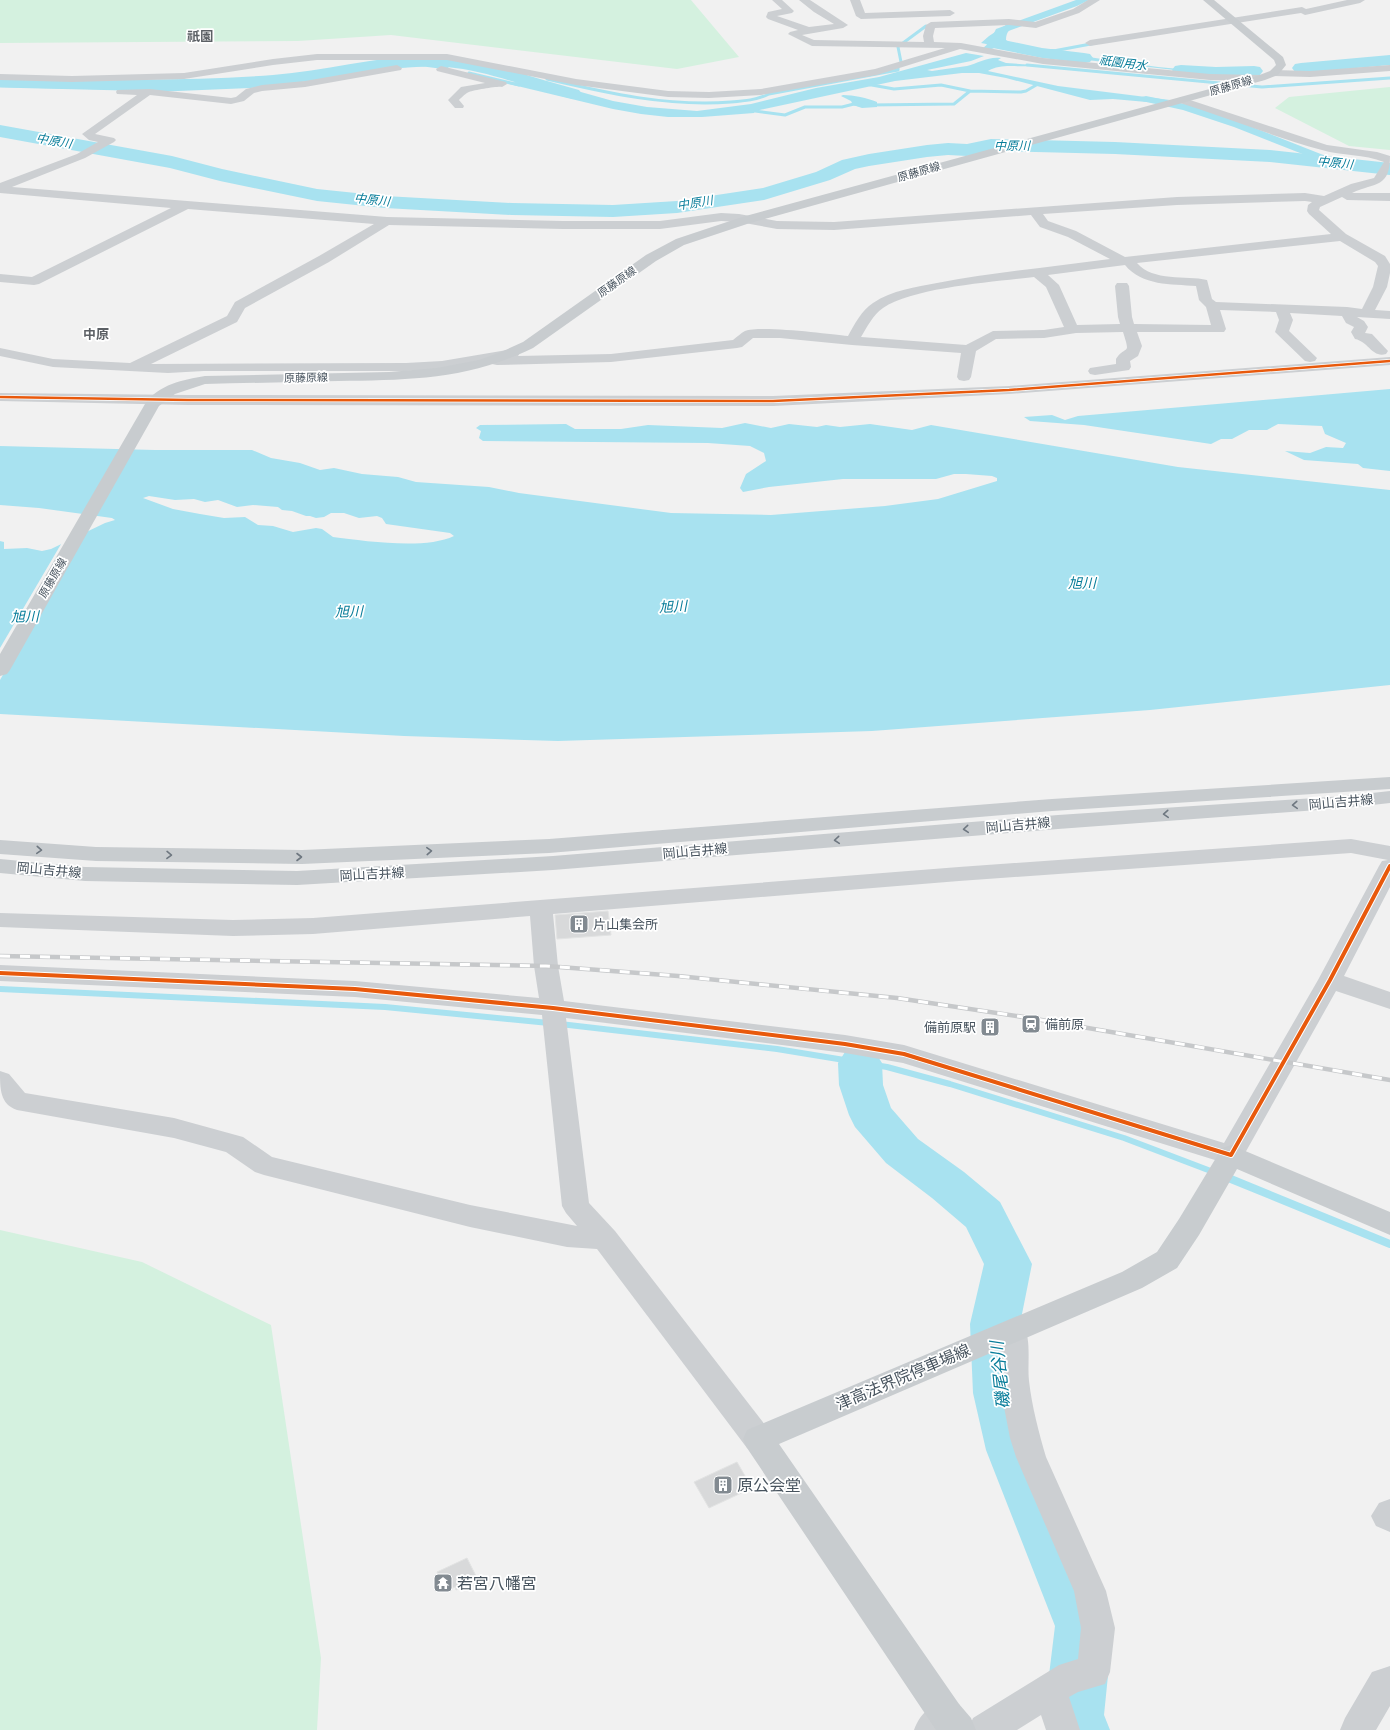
<svg xmlns="http://www.w3.org/2000/svg" width="1390" height="1730" font-family="Karla,'Noto Sans JP',sans-serif">
<style>
.green{fill:#d4f1df}
.water{fill:#a8e2f0;fill-rule:evenodd}
.pier{fill:#f1f1f1}
.lines{fill:none;stroke-linecap:round;stroke-linejoin:round}
.stream-far2{stroke:#a8e2f0;stroke-width:3}
.stream-far1{stroke:#a8e2f0;stroke-width:6}
.stream{stroke:#a8e2f0;stroke-width:8}
.canal{fill:#a8e2f0;fill-rule:evenodd}
.river{fill:#a8e2f0;fill-rule:evenodd}
.building{fill:#d8d9da;stroke:#e2e3e3}
.minor{fill:#cccfd2;fill-rule:evenodd}
.major{fill:#c8cccf;fill-rule:evenodd}
.rail-casing{stroke:#c6c8ca;stroke-width:4.5}
.rail{stroke:#fff;stroke-width:3;stroke-dasharray:10;stroke-linecap:butt}
.cycleway-far1-casing{stroke:#fff;stroke-width:4}
.cycleway-casing{stroke:#fff;stroke-width:6}
.cycleway-far1{stroke:#e8590c;stroke-width:2.5}
.cycleway{stroke:#e8590c;stroke-width:4}
.oneway{stroke:#6e7780}
.labels{text-anchor:middle;dominant-baseline:central;stroke-width:3.5;stroke-linejoin:round;paint-order:stroke}
.far-street-label{font-size:11px;fill:#47535e;stroke:#fff}
.far-water-label{font-size:12px;font-style:italic;fill:#087d9a;stroke:#fff}
.far-quarter-label{font-size:13px;font-weight:bold;fill:#5c6065;stroke:#fff}
.street-label{font-size:13px;fill:#47535e;stroke:#fff}
.poi-label{font-size:13px;fill:#47535e;stroke:#fff;text-anchor:start}
.water-label{font-size:14px;font-style:italic;fill:#087d9a;stroke:#fff}
.near-street-label{font-size:16px;fill:#47535e;stroke:#fff}
.near-poi-label{font-size:16px;fill:#47535e;stroke:#fff;text-anchor:start}
.near-water-label{font-size:17px;font-style:italic;fill:#087d9a;stroke:#fff}
</style>
<rect width="100%" height="100%" fill="#f1f1f1"/>
<path class="green" d="M 0,0 L 691,0 L 739,57 L 677,69 L 391,35 L 298,41 L 0,43 Z
M 1390,87 L 1390,150 L 1349,146 L 1275,108 L 1289,97 Z
M 0,1230 L 142,1262 L 271,1325 L 321,1658 L 317,1730 L 0,1730 Z"/>
<path class="water" d="M 1009,23 L 1018,24 C 1011,28 1006,31 1006,40 L 1014,46 L 1007,48 L 981,43 L 989,36 Z
M 1053,49 L 1068,54 C 1120,61 1177,73 1230,70 L 1233,73 L 1192,72 L 1078,59 L 1050,58 L 1028,53 L 1034,50 Z
M 966,53 L 984,56 L 971,61 L 927,70 L 932,71 C 943,69 955,68 967,66 C 978,63 989,56 1001,58 L 998,60 L 1006,63 L 1034,65 C 1022,69 1003,62 988,71 L 1058,86 L 1170,100 L 1158,103 L 1113,99 L 1090,100 L 1006,78 L 979,73 L 962,73 L 895,81 L 755,111 L 754,113 L 702,117 L 668,117 L 641,114 L 613,109 L 509,84 L 516,82 L 531,85 L 520,81 L 531,78 L 613,101 L 647,107 L 697,111 L 751,104 L 816,88 L 879,77 Z
M 843,95 C 854,95 867,98 877,102 L 877,107 L 862,108 L 853,105 L 851,101 L 841,96 Z
M 1390,389 L 1390,471 L 1363,468 L 1358,464 L 1304,460 L 1285,451 L 1310,453 L 1326,447 L 1343,448 L 1346,443 L 1325,434 L 1322,426 L 1278,424 L 1267,430 L 1249,430 L 1232,439 L 1221,439 L 1211,444 L 1084,425 L 1030,421 L 1024,417 L 1052,415 L 1065,420 L 1078,416 Z
M 745,423 L 771,428 L 789,424 L 817,427 L 826,425 L 840,427 L 870,424 L 912,430 L 931,425 L 1178,467 L 1390,490 L 1390,685 L 1150,710 L 872,731 L 558,741 L 404,736 L 0,714 L 0,541 L 4,542 L 4,549 L 27,548 L 42,551 L 51,549 L 105,523 L 115,520 L 112,518 L 39,508 L 0,505 L 0,446 L 155,450 L 252,450 L 271,458 L 300,463 L 320,470 L 334,468 L 362,474 L 398,477 L 416,482 L 489,487 L 519,493 L 671,513 L 771,515 L 885,506 L 938,499 L 997,481 L 997,478 L 992,476 L 966,474 L 954,474 L 936,479 L 843,479 L 769,487 L 743,492 L 740,488 L 746,474 L 766,461 L 764,453 L 750,446 L 708,443 L 483,441 L 479,438 L 481,431 L 476,428 L 480,425 L 566,424 L 575,429 L 621,429 L 648,425 L 722,428 ZM 149,496 L 175,500 L 194,499 L 205,502 L 218,500 L 237,507 L 253,505 L 278,507 L 282,510 L 292,511 L 306,516 L 310,516 L 316,518 L 324,517 L 331,513 L 344,513 L 359,518 L 377,516 L 382,518 L 386,524 L 450,533 L 454,536 C 425,550 365,541 333,537 L 322,529 L 316,528 L 293,532 L 273,526 L 258,525 L 245,517 L 224,518 L 200,514 L 173,509 L 143,498 Z"/>
<path class="pier" d="M 87,529 L 0,680 L 0,648 L 64,539 Z"/>
<g class="lines">
<path class="stream-far2" d="M 903,43 L 926,26
M 900,45 L 898,47 L 901,62
M 1048,52 L 1096,43
M 1027,65 L 1262,87 L 1390,78
M 392,67 L 424,65 L 447,68
M 469,73 L 519,85
M 502,73 L 527,74
M 547,79 C 607,93 668,107 731,102 C 744,101 757,100 769,94 L 898,70 L 898,68
M 866,84 L 894,89 L 941,85 L 970,91
M 0,86 L 166,90 L 264,86
M 869,105 L 954,104 L 970,91 L 1021,92 L 1026,91 L 1038,84
M 748,110 L 785,115 L 805,107 L 842,107 L 854,104 L 860,105"/>
<path class="stream-far1" d="M 0,989 L 385,1007 L 549,1023
M 560,1024 L 777,1049 L 887,1067 L 950,1084 L 1124,1138 L 1216,1173
M 1224,1176 L 1229,1178"/>
<path class="stream" d="M 1226,1177 L 1390,1244"/>
<path class="canal" d="M 1076,0 L 1089,0 L 1077,6 L 1003,33 L 996,47 L 988,51 L 983,48 L 989,43 L 996,29 Z
M 1146,96 L 1190,105 L 1242,123 L 1336,160 L 1338,162 L 1336,164 L 1328,164 L 1234,127 L 1183,110 L 1142,101 L 1141,99 L 1142,97 Z"/>
<path class="river" d="M 994,38 L 1042,48 L 1084,53 L 1090,54 L 1093,58 L 1090,62 L 1084,63 L 1042,58 L 988,47 L 986,43 L 988,39 Z
M 426,55 C 479,59 528,76 579,90 L 582,94 L 579,98 L 573,99 C 531,89 490,71 447,67 C 388,62 331,81 273,85 C 182,93 91,89 0,87 L 0,77 C 91,79 182,82 273,75 C 324,71 374,57 426,55 Z
M 1390,55 L 1390,65 L 1301,73 L 1295,72 L 1292,68 L 1295,64 L 1301,63 Z
M 1181,65 L 1216,67 L 1254,66 L 1260,67 L 1263,71 L 1260,75 C 1240,80 1195,79 1175,74 L 1172,70 L 1175,66 Z
M 0,125 L 172,156 L 222,169 L 317,189 L 385,196 L 512,203 L 613,205 L 677,201 L 763,188 L 816,172 L 842,160 L 869,154 L 927,145 L 948,143 L 967,144 L 991,139 L 1115,142 L 1270,150 L 1390,163 L 1390,175 L 1270,162 L 1115,154 L 991,151 L 967,156 L 948,155 L 927,157 L 869,166 L 855,169 L 830,180 L 764,200 L 677,213 L 613,217 L 512,215 L 385,208 L 317,201 L 220,181 L 170,168 L 0,137 Z
M 860,1048 L 875,1052 L 882,1063 L 883,1085 L 891,1108 L 918,1139 L 964,1172 L 1000,1202 L 1032,1264 L 1020,1324 L 1025,1393 L 1040,1450 L 1113,1626 L 1104,1715 L 1110,1730 L 1050,1730 L 1044,1716 L 1055,1626 L 986,1450 L 973,1393 L 970,1324 L 984,1264 L 966,1227 L 932,1198 L 886,1163 L 855,1127 L 849,1115 L 839,1085 L 838,1063 L 845,1052 Z"/>
</g>
<path class="building" d="M 608,911 L 611,935 L 557,939 L 555,915 Z
M 737,1462 L 752,1488 L 709,1508 L 694,1482 Z
M 467,1558 L 478,1580 L 456,1590 L 455,1587 L 446,1591 L 437,1572 Z"/>
<g class="lines">
<path class="minor" d="M 772,0 L 782,0 L 794,11 L 792,13 L 777,16 L 809,27 L 834,24 L 814,12 L 799,0 L 810,0 L 848,25 L 843,28 L 802,35 L 814,40 L 924,42 L 923,36 L 926,25 L 931,22 L 1009,19 L 1035,22 L 1073,9 L 1088,0 L 1100,0 L 1079,13 L 1036,28 L 1009,25 L 935,28 L 933,36 L 934,42 L 961,43 L 1043,58 L 1210,74 L 1261,75 L 1266,78 L 1261,81 L 1210,80 L 1043,64 L 960,49 L 877,75 L 761,95 L 709,98 L 668,97 L 576,85 L 447,60 L 317,60 L 273,65 L 184,79 L 72,82 L 0,80 L 0,74 L 72,76 L 184,73 L 273,59 L 317,54 L 447,54 L 576,79 L 668,91 L 709,92 L 761,89 L 875,69 L 945,48 L 812,46 L 788,34 L 790,32 L 798,30 L 768,19 L 766,17 L 768,12 L 782,9 Z
M 850,0 L 860,0 L 865,13 L 950,10 L 955,13 L 950,16 L 861,19 L 856,16 Z
M 1347,0 L 1365,0 L 1360,3 L 1305,15 L 1301,13 L 1090,46 L 1085,43 L 1090,40 L 1302,7 L 1306,9 Z
M 397,65 L 402,68 L 401,70 L 305,87 L 262,91 L 254,93 L 244,101 L 231,104 L 150,95 L 95,134 L 114,138 L 116,140 L 114,142 L 85,158 L 12,187 L 387,217 L 563,221 L 660,221 L 721,213 L 739,214 L 777,221 L 834,222 L 1177,197 L 1305,193 L 1324,196 L 1351,184 L 1374,178 L 1384,162 C 1364,154 1342,156 1322,150 C 1273,137 1226,117 1177,102 L 1176,100 L 1181,97 L 1327,145 L 1377,152 L 1390,156 C 1390,188 1376,182 1352,193 L 1390,193 L 1390,201 L 1347,200 L 1342,197 L 1320,207 L 1319,210 L 1346,234 L 1385,256 L 1390,264 L 1390,273 L 1387,287 L 1375,310 L 1390,311 L 1390,319 L 1357,317 L 1364,321 L 1368,327 L 1365,333 L 1372,334 L 1388,351 L 1386,354 C 1372,358 1369,342 1355,339 L 1351,332 L 1354,327 L 1346,323 L 1342,316 L 1290,313 L 1293,320 L 1289,331 L 1317,358 L 1315,361 L 1310,362 L 1305,361 L 1275,332 L 1279,320 L 1276,312 L 1220,310 L 1226,329 L 1224,332 L 1137,332 L 1142,346 L 1138,356 L 1130,361 L 1131,367 L 1129,370 L 1095,375 L 1090,374 L 1088,371 L 1090,368 L 1116,364 L 1116,359 C 1126,344 1131,357 1123,332 L 1076,333 L 1044,338 L 996,339 L 976,351 L 971,377 L 969,380 L 964,381 L 959,380 L 957,377 L 961,353 L 852,345 L 780,338 L 753,338 L 742,347 L 737,348 L 611,362 L 497,365 L 492,364 L 490,361 L 442,369 L 406,371 L 204,371 L 168,373 L 53,367 L 0,356 L 0,348 L 53,359 L 130,363 L 227,316 L 235,302 L 319,256 L 374,224 L 188,209 L 39,284 L 34,285 L 0,282 L 0,274 L 32,277 L 171,208 L 0,193 L 0,183 L 77,154 L 98,142 L 89,140 L 82,134 L 137,95 L 117,94 L 116,92 L 117,90 L 150,89 L 231,98 L 236,97 L 246,89 L 262,85 L 305,81 ZM 1305,201 L 1312,202 L 1308,205 L 1307,211 L 1309,214 L 1331,234 L 1125,257 L 1076,231 L 1048,221 L 1043,214 L 1177,205 ZM 1031,215 L 1040,227 L 1068,237 L 1110,259 C 1052,267 995,272 937,283 C 916,287 892,290 873,303 C 862,310 854,325 848,336 C 829,334 760,325 745,331 C 741,333 737,337 733,340 L 611,354 L 518,356 L 520,353 L 518,350 L 513,349 L 442,361 L 406,363 L 151,364 L 237,322 L 245,308 L 329,262 L 389,225 L 563,229 L 660,229 L 721,221 L 739,222 L 777,229 L 834,230 ZM 1340,241 L 1375,262 L 1378,266 L 1373,287 L 1362,309 L 1347,307 L 1216,302 L 1212,299 L 1207,280 C 1186,275 1153,282 1137,263 ZM 1125,265 C 1142,286 1171,284 1196,286 L 1199,300 L 1206,307 L 1211,325 L 1134,324 L 1132,317 L 1129,286 L 1127,283 L 1117,283 L 1115,286 L 1118,317 L 1120,324 L 1077,325 L 1059,285 L 1048,275 ZM 1034,277 L 1046,287 L 1064,327 L 1044,330 L 993,331 L 966,345 L 861,337 C 867,327 873,315 883,308 C 915,287 995,282 1034,277 Z
M 1390,65 L 1390,71 L 1310,77 L 1274,76 L 1269,73 L 1274,70 L 1310,71 Z
M 441,66 L 506,82 L 507,84 L 502,87 C 498,86 475,90 469,92 C 466,93 462,97 459,100 L 464,106 L 463,108 L 455,108 L 448,100 L 461,87 L 485,83 L 437,71 L 436,69 Z
M 1390,357 L 1390,365 L 1009,394 L 773,406 L 188,405 L 0,401 L 0,393 L 188,395 L 773,396 L 1009,386 Z
M 1351,839 L 1390,846 L 1390,887 L 1344,976 L 1390,992 L 1390,1009 L 1336,991 L 1240,1162 L 1231,1165 L 903,1063 L 845,1053 L 566,1018 L 589,1203 L 615,1231 L 769,1430 L 773,1439 L 769,1448 L 758,1452 L 747,1448 L 597,1249 L 567,1247 L 470,1227 L 264,1175 L 255,1172 L 226,1152 L 174,1138 L 17,1110 C 0,1104 0,1089 0,1071 L 9,1074 L 25,1093 L 174,1118 L 243,1137 L 272,1157 L 470,1205 L 577,1226 L 566,1213 L 562,1206 L 542,1015 L 355,997 L 0,981 L 0,965 L 355,981 L 539,998 L 534,966 L 530,916 L 313,934 L 233,936 L 0,927 L 0,913 L 233,920 L 313,918 L 959,867 ZM 1351,853 L 1388,860 L 1382,861 L 1379,866 L 1318,980 L 1224,1143 L 904,1045 L 845,1035 L 564,1001 L 558,966 L 553,914 L 959,881 Z
M 1013,1320 L 1023,1324 C 1032,1341 1027,1362 1029,1381 C 1032,1407 1039,1433 1046,1457 L 1106,1591 L 1115,1628 L 1110,1672 L 1105,1684 L 1078,1692 L 1069,1697 L 1080,1730 L 1046,1730 L 1041,1715 L 1017,1730 L 968,1730 L 973,1718 L 1059,1665 L 1078,1659 L 1081,1628 L 1074,1591 L 1016,1457 L 1010,1438 L 999,1381 L 999,1332 L 1003,1324 Z
M 1390,1499 L 1390,1532 L 1376,1526 L 1371,1516 L 1379,1503 Z
M 1390,1666 L 1390,1706 L 1376,1730 L 1340,1730 L 1345,1718 L 1372,1672 Z
M 947,1699 L 959,1704 L 964,1716 L 957,1730 L 914,1730 C 921,1712 930,1706 947,1699 Z"/>
<path class="major" d="M 1203,0 L 1214,0 L 1283,57 L 1286,65 L 1278,75 L 1265,80 L 750,223 L 684,245 L 656,261 L 533,348 C 467,380 409,380 338,381 C 294,382 249,383 205,384 L 175,394 L 159,406 L 10,670 L 7,674 L 0,676 L 0,654 L 145,404 C 159,384 183,380 205,376 L 389,372 L 437,368 L 479,360 L 501,352 L 523,342 L 646,255 L 676,239 L 742,217 L 1257,76 L 1270,71 L 1276,65 L 1274,60 Z
M 1390,777 L 1390,789 L 1052,811 L 549,853 L 302,864 L 96,861 L 0,854 L 0,840 L 96,847 L 302,850 L 549,839 L 1052,799 Z
M 1390,791 L 1390,803 L 1345,808 L 1058,829 L 553,870 L 297,885 L 85,881 L 0,873 L 0,859 L 85,867 L 297,871 L 553,856 L 1058,815 L 1345,796 Z
M 1231,1145 L 1390,1212 L 1390,1235 L 1237,1169 L 1199,1235 L 1177,1268 L 1142,1288 L 779,1444 L 959,1704 L 971,1718 L 976,1730 L 936,1730 L 747,1448 L 743,1439 L 747,1430 L 1122,1272 L 1157,1252 L 1179,1219 L 1222,1148 Z"/>
<g class="rail-casing">
<path id="rail" d="M 0,956 L 546,966 L 678,976 L 897,998 L 1030,1018 L 1390,1080"/>
</g>
<use href="#rail" class="rail"/>
<g class="cycleway-far1-casing">
<path id="cycleway-far1" d="M 0,397 L 188,400 L 773,401 L 1009,390 L 1390,361"/>
</g>
<g class="cycleway-casing">
<path id="cycleway" d="M 0,973 L 355,989 L 553,1008 L 845,1044 L 904,1054 L 1231,1155 L 1330,980 L 1390,866"/>
</g>
<use href="#cycleway-far1" class="cycleway-far1"/>
<use href="#cycleway" class="cycleway"/>
</g>
<defs><path id="oneway-chevron" d="M-2-3.5L2.5 0L-2 3.5" fill="none" stroke-width="1.6" stroke-linecap="round" stroke-linejoin="round"/></defs>
<g class="oneway">
<use href="#oneway-chevron" transform="translate(1295 805) rotate(176)"/>
<use href="#oneway-chevron" transform="translate(1166 814) rotate(176)"/>
<use href="#oneway-chevron" transform="translate(966 829) rotate(175)"/>
<use href="#oneway-chevron" transform="translate(837 840) rotate(175)"/>
<use href="#oneway-chevron" transform="translate(39 850) rotate(4)"/>
<use href="#oneway-chevron" transform="translate(429 851) rotate(-3)"/>
<use href="#oneway-chevron" transform="translate(169 855) rotate(1)"/>
<use href="#oneway-chevron" transform="translate(299 857)"/>
</g>
<defs>
<g id="building-square" transform="scale(1)"><rect x="-9" y="-9" width="18" height="18" rx="4" fill="#828a91" stroke="#fff"/><path d="M-4-6H4V6H1V3H-1V6H-4ZM-2.5-4.3h1.7v1.8h-1.7ZM.8-4.3h1.7v1.8H.8ZM-2.5-1h1.7V.8h-1.7ZM.8-1h1.7V.8H.8Z" fill="#fff"/></g>
<g id="station-square" transform="scale(1)"><rect x="-9" y="-9" width="18" height="18" rx="4" fill="#828a91" stroke="#fff"/><path d="M-3-6H3Q5-6 5-4V2Q5 4 3 4L4.5 6H3L1.5 4h-3L-3 6H-4.5L-3 4Q-5 4-5 2V-4Q-5-6-3-6ZM-3.5-4v3h7v-3ZM-3.5 1v1.5H-2V1ZM2 1v1.5H3.5V1Z" fill="#fff"/></g>
<g id="temple-square" transform="scale(1)"><rect x="-9" y="-9" width="18" height="18" rx="4" fill="#828a91" stroke="#fff"/><path d="M0-6L5-2H3V0L6.5 2.5H4V6H1.5V3h-3V6H-4V2.5H-6.5L-3 0V-2H-5Z" fill="#fff"/></g>
</defs>
<g fill-rule="evenodd">
<use href="#building-square" x="579" y="924"/>
<use href="#station-square" x="1031" y="1024"/>
<use href="#building-square" x="990" y="1027"/>
<use href="#building-square" x="723" y="1485"/>
<use href="#temple-square" x="443" y="1583"/>
</g>
<g class="labels">
<g class="far-street-label">
<text transform="translate(1231 86) rotate(-16)">原藤原線</text>
<text transform="translate(919 172) rotate(-16)">原藤原線</text>
<text transform="translate(617 282) rotate(-35)">原藤原線</text>
<text transform="translate(306 378) rotate(-1)">原藤原線</text>
<text transform="translate(53 578) rotate(-60)">原藤原線</text>
</g>
<g class="far-water-label">
<text transform="translate(1123 63) rotate(7)">祇園用水</text>
<text transform="translate(54 141) rotate(10)">中原川</text>
<text x="1012" y="146">中原川</text>
<text transform="translate(1335 163) rotate(6)">中原川</text>
<text transform="translate(372 200) rotate(6)">中原川</text>
<text transform="translate(695 203) rotate(-9)">中原川</text>
</g>
<g class="far-quarter-label">
<text x="200" y="36">祇園</text>
<text x="96" y="334">中原</text>
</g>
<g class="street-label">
<text transform="translate(1341 802) rotate(-5)">岡山吉井線</text>
<text transform="translate(1018 825) rotate(-5)">岡山吉井線</text>
<text transform="translate(695 851) rotate(-5)">岡山吉井線</text>
<text transform="translate(49 870) rotate(5)">岡山吉井線</text>
<text transform="translate(372 874) rotate(-3)">岡山吉井線</text>
</g>
<g class="poi-label">
<text x="593" y="924">片山集会所</text>
<text x="1045" y="1024">備前原</text>
<text x="976" y="1027" text-anchor="end">備前原駅</text>
</g>
<g class="water-label">
<text x="1082" y="583">旭川</text>
<text transform="translate(673 607) rotate(-3)">旭川</text>
<text transform="translate(349 612) rotate(-1)">旭川</text>
<text transform="translate(25 617) rotate(-1)">旭川</text>
</g>
<g class="near-street-label">
<text transform="translate(903 1377) rotate(-23)">津高法界院停車場線</text>
</g>
<g class="near-poi-label">
<text x="737" y="1485">原公会堂</text>
<text x="457" y="1583">若宮八幡宮</text>
</g>
<g class="near-water-label">
<text transform="translate(1000 1375) rotate(-96)">磯尾谷川</text>
</g>
</g>
</svg>
